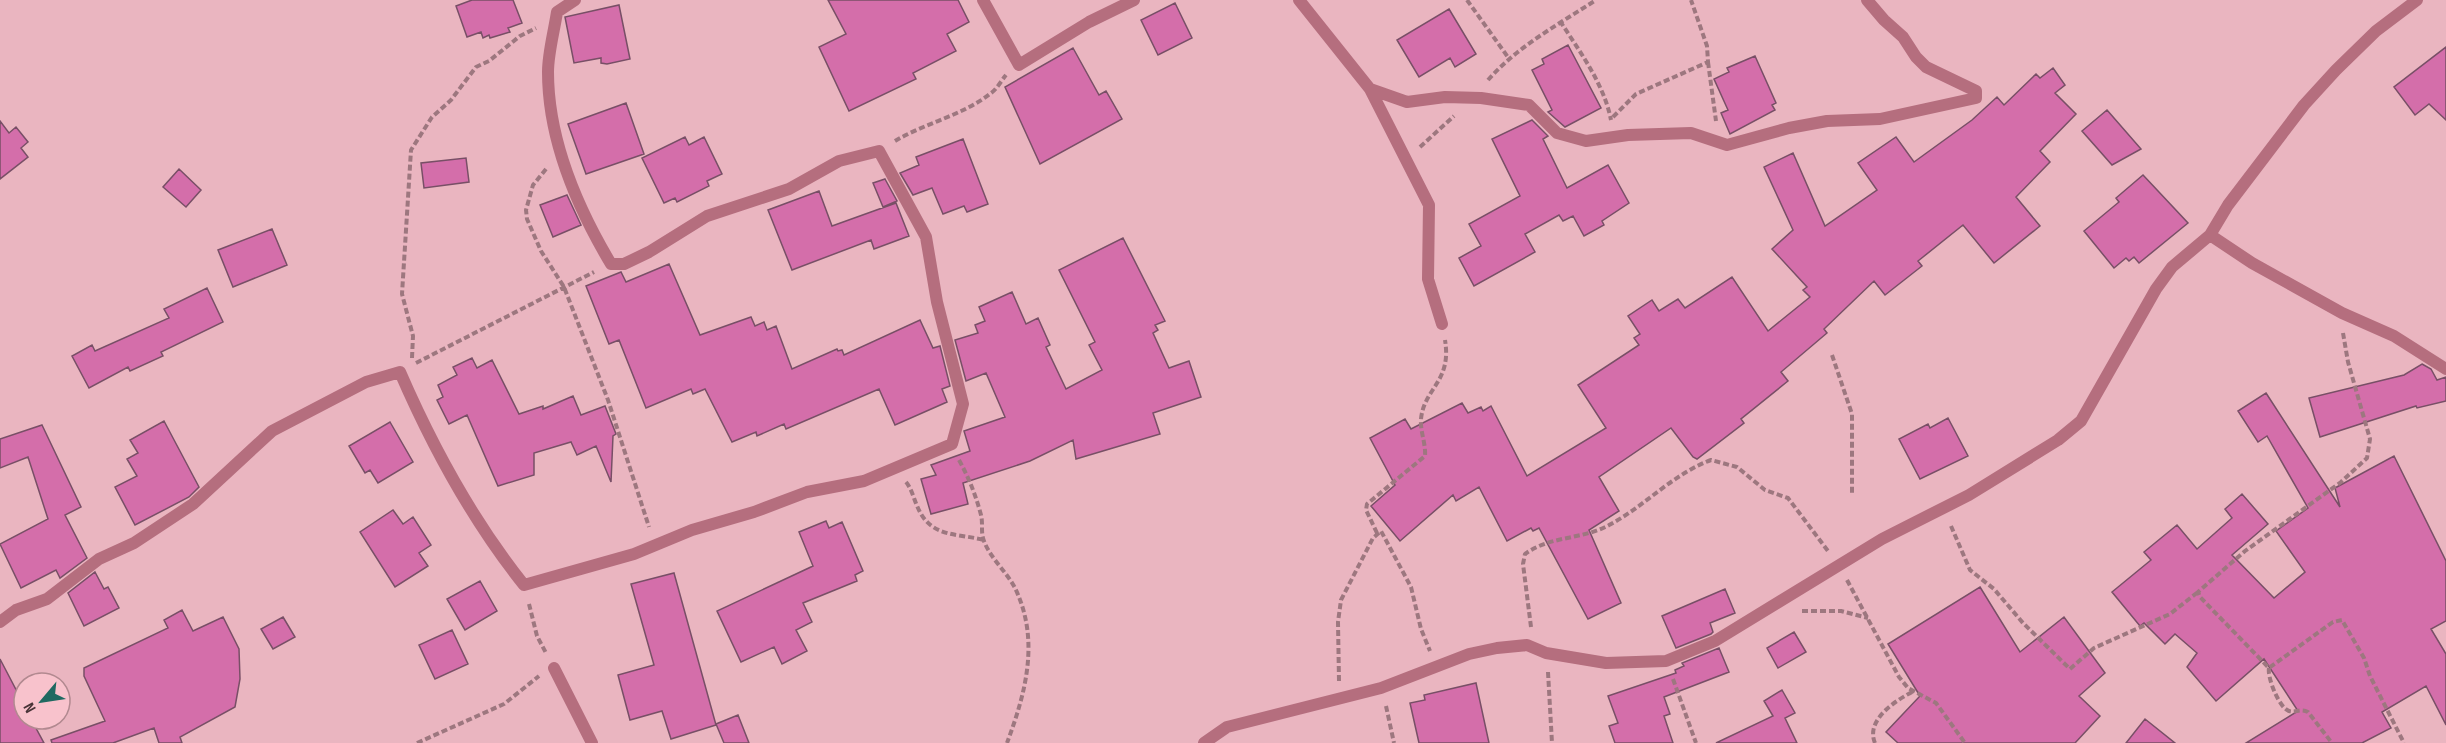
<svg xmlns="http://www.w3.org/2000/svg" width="2446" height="743" font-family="'Sofia Sans Condensed',sans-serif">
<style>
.building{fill:#d46eaa;stroke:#784f66;stroke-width:1.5}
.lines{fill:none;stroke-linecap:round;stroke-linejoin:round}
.path{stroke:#9d777f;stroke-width:4;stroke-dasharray:6 3;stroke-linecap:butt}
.minor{stroke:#b56e7e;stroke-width:12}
</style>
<rect width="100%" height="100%" fill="#eab5c0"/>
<path class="building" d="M 472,0 L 513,0 L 522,23 L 508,28 L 510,32 L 490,38 L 489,35 L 483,38 L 481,32 L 467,37 L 456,6 Z
M 828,0 L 958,0 L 969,22 L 947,34 L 956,51 L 913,73 L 916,79 L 849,111 L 819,47 L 846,34 Z
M 1175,3 L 1192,38 L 1158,55 L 1141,20 Z
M 619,5 L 630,59 L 607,64 L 601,63 L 601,58 L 574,63 L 565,17 Z
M 1449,9 L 1476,54 L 1455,67 L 1450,58 L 1419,77 L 1397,40 Z
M 1568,45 L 1601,108 L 1565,127 L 1548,112 L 1552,110 L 1532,70 L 1544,64 L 1542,59 Z
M 2446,47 L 2446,120 L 2429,104 L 2415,115 L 2394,87 Z
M 1073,48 L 1099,95 L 1106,91 L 1122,119 L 1040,164 L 1005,87 Z
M 1755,56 L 1776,103 L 1772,105 L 1775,110 L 1730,134 L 1721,113 L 1728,110 L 1714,79 L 1729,72 L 1727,68 Z
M 2053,68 L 2065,85 L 2055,93 L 2076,114 L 2040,151 L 2050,162 L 2016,197 L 2040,226 L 1994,263 L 1963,225 L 1918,261 L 1922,266 L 1885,295 L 1874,281 L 1824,329 L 1827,333 L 1781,372 L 1788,381 L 1741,419 L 1744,423 L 1697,459 L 1693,457 L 1671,428 L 1599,477 L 1619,511 L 1589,530 L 1621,603 L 1588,619 L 1539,528 L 1533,531 L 1531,528 L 1507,541 L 1479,487 L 1456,501 L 1453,495 L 1400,541 L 1371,506 L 1395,485 L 1370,438 L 1405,419 L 1411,429 L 1462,403 L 1468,413 L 1481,407 L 1483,411 L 1491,406 L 1527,476 L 1606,428 L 1578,385 L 1639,345 L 1634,338 L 1640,334 L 1628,316 L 1652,300 L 1659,311 L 1678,299 L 1685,308 L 1732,277 L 1768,331 L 1810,297 L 1803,290 L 1807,287 L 1772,249 L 1793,230 L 1764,167 L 1793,153 L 1825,226 L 1877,190 L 1858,163 L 1896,137 L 1914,162 L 1972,120 L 1997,97 L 2004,105 L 2036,74 L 2040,78 Z
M 626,103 L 644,154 L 586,174 L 568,124 Z
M 2107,110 L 2141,149 L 2112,165 L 2082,131 Z
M 1532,120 L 1548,136 L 1543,139 L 1567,188 L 1608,165 L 1629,203 L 1602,221 L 1604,225 L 1584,236 L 1573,216 L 1563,221 L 1559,215 L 1525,234 L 1535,252 L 1474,286 L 1459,258 L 1481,246 L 1469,224 L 1520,196 L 1492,139 Z
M 0,121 L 9,133 L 16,127 L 28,142 L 21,148 L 28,157 L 0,179 Z
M 685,137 L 689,145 L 704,137 L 722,174 L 707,181 L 709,186 L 677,202 L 675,198 L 664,203 L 642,158 Z
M 963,139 L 988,204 L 967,212 L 964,206 L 943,214 L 932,188 L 913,195 L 900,173 L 919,165 L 916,157 Z
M 466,158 L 469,182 L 424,188 L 421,163 Z
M 179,169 L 201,190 L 186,207 L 163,187 Z
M 2143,175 L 2188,223 L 2139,263 L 2134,257 L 2129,261 L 2126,258 L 2114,268 L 2084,231 L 2119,202 L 2116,198 Z
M 885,179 L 897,201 L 883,207 L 873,183 Z
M 819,191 L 832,226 L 896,203 L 909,236 L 874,249 L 871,240 L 792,270 L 768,210 Z
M 567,195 L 581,225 L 553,237 L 540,205 Z
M 272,229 L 287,265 L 233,287 L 218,250 Z
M 1123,238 L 1165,321 L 1155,325 L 1158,330 L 1153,333 L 1169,368 L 1189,361 L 1201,397 L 1153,413 L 1160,434 L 1076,459 L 1073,440 L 1030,461 L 963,483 L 968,504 L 931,514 L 921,479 L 936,475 L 931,465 L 970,451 L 964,431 L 1005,417 L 986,373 L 966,381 L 955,340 L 978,333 L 975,325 L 985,321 L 979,307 L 1012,292 L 1026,324 L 1038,318 L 1050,345 L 1046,347 L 1066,389 L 1102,370 L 1089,345 L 1095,342 L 1059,270 Z
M 669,264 L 700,335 L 751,317 L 755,326 L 764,322 L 767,330 L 776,326 L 792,369 L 837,349 L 838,351 L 842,350 L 844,355 L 920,320 L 933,348 L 940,346 L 950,386 L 942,389 L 947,402 L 895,425 L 879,389 L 786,429 L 784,424 L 757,436 L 756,432 L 732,442 L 705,389 L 693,394 L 691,389 L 646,408 L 619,340 L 609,344 L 586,286 L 621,272 L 626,282 Z
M 207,288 L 223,322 L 161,352 L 163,356 L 130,371 L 128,367 L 89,388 L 72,356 L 92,345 L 95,351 L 169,318 L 164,309 Z
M 472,358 L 477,368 L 492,360 L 519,414 L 543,406 L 543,409 L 573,396 L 581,415 L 605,406 L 616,434 L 613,436 L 611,482 L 596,446 L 577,455 L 571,442 L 534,453 L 534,475 L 498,486 L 467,415 L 449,424 L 437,400 L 443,397 L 438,385 L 457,375 L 453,367 Z
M 2422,364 L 2431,369 L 2437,380 L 2446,377 L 2446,401 L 2417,408 L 2416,406 L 2320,437 L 2309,398 L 2404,375 Z
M 2266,393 L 2340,507 L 2335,488 L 2394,456 L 2446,561 L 2446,621 L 2431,629 L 2446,654 L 2446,725 L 2426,686 L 2382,712 L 2391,728 L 2362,743 L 2246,743 L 2298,711 L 2264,659 L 2216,701 L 2187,667 L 2197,653 L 2175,634 L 2165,644 L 2144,623 L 2140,626 L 2112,592 L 2151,560 L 2144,552 L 2177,525 L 2197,549 L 2232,518 L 2225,509 L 2242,494 L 2268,524 L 2232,555 L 2274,598 L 2305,572 L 2276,531 L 2308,508 L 2267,436 L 2258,442 L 2238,411 Z
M 1948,418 L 1968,456 L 1920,479 L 1899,439 L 1928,424 L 1930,428 Z
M 164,421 L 199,487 L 189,497 L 135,525 L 115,487 L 137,476 L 127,459 L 138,453 L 130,440 Z
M 390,422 L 413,462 L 378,483 L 370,470 L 365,473 L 349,446 Z
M 42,425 L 81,507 L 65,515 L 87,558 L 60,578 L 56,570 L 21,588 L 0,544 L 48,519 L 28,457 L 0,468 L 0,439 Z
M 393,510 L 403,524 L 413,517 L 431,545 L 419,553 L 428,566 L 395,587 L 360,532 Z
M 826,521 L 829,528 L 842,522 L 863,571 L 855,575 L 857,581 L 803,603 L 812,622 L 796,630 L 807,651 L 782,664 L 774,647 L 741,662 L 717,611 L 813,566 L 799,532 Z
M 95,572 L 104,589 L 108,587 L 119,608 L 84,626 L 68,593 Z
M 674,573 L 716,725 L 671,739 L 662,711 L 630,720 L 618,675 L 654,665 L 631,584 Z
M 480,581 L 497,611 L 465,630 L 447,599 Z
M 1980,587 L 2020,652 L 2064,617 L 2105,673 L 2079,696 L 2100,716 L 2075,743 L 1898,743 L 1886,732 L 1920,696 L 1888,644 Z
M 1725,589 L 1735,613 L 1710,623 L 1713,632 L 1711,634 L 1676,648 L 1662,616 Z
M 182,610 L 193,631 L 223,617 L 239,649 L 240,679 L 235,707 L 180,737 L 182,743 L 159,743 L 154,728 L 113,743 L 52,743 L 51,740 L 105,721 L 84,676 L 84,668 L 168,628 L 164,620 Z
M 283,617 L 295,637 L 273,649 L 261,629 Z
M 452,630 L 468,664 L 435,679 L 419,645 Z
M 1794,632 L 1806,652 L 1778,668 L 1767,648 Z
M 1719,648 L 1729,672 L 1664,697 L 1670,714 L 1664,716 L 1673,743 L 1615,743 L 1609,726 L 1618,723 L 1608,696 L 1676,673 L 1675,670 L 1684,666 L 1682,663 Z
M 0,659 L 24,705 L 24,719 L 31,719 L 44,743 L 0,743 Z
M 1476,683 L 1489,743 L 1419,743 L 1410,703 L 1425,700 L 1424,695 Z
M 1782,690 L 1795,713 L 1785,718 L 1797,743 L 1716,743 L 1773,716 L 1764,701 Z
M 738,715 L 749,743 L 724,743 L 716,724 Z
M 2145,719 L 2175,743 L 2126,743 Z"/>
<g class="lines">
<path class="path" d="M 1467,0 L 1510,60
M 1560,21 C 1580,52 1604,84 1611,120
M 1708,62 L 1716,121
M 1488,80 C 1518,46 1559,24 1596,0
M 1613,117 L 1636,94 L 1708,62 L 1707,46 L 1691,0
M 895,141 C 925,123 964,115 991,93 C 997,89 1001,81 1006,75
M 1420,147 L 1454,116
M 546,169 L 533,185 L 526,210 L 527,219 L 541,251 L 564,287 L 608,400 L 649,527
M 2343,333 L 2348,362 L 2370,439 L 2367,458 L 2341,482 L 2245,551 L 2198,592 L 2200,597 L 2269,668 L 2333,622 L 2342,620 L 2364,658 L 2370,676 L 2404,743
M 1832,355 L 1852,414 L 1852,495
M 412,358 L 413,336 L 402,294 L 411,150 L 432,117 L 451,100 L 476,67 L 489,61 L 520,36 L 536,28
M 416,363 L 594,272
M 959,460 C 969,478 976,496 981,515 C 983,523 981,531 983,538 C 988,556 1007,572 1015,588 C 1040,640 1026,692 1007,743
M 906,482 C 912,489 914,500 918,508 C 931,538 957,533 984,540
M 1951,526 L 1970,570 L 1994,589 L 2023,623 L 2070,669 L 2094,648 L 2170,614 L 2198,592
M 1377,533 L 1366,510 L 1367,504 L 1425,456 C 1426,444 1420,431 1421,419 C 1424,388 1452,382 1445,340
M 1847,580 L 1899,677 L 1908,688 L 1936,703 L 1965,743
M 529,604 L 537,636 L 546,653
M 1802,611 L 1841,611 L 1868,618
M 1531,627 L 1523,564 L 1525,554 C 1551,535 1584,540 1611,524 C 1646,505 1673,474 1711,460 L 1737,467 L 1765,490 L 1788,498 L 1828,551
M 2269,668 C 2267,677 2279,708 2289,711 C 2296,713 2300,708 2308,712 L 2332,743
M 1548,672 L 1552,743
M 1673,679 L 1696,743
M 1339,681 L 1338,622 L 1341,600 L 1373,538 L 1381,531 L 1411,587 L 1421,629 L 1430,651
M 1386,706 L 1394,743
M 417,743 L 504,704 L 539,676
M 1875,743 C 1865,720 1896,700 1914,691"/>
<path class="minor" d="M 983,0 L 1019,65 L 1089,22 L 1134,0
M 1299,0 L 1370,89 L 1407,102 L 1445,97 L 1481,98 L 1529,105 L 1557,133 L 1586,141 L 1628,135 L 1691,133 L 1727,145 L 1789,128 L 1827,121 L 1880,119 L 1976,98 L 1976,91 L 1926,67 L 1916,57 L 1903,37 L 1884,20 L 1867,0
M 1370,89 L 1429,205 L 1428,279 L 1442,324
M 2210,235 L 2252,263 L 2342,313 L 2394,336 L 2446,369
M 0,622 L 16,610 L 47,599 L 99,559 L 134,543 L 193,504 L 272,431 L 366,382 L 400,372 C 433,448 472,520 524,585 L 634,554 L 692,530 L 754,512 L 807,492 L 864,481 L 952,444 L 963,404 L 937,302 L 926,237 L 879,151 L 839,161 L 789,189 L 707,216 L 649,252 L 624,264 L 611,264 C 577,207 548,139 548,72 C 548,53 554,32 557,12 L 575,0
M 554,668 L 592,743
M 1204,743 L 1227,727 L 1381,688 L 1469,654 L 1497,648 L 1527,645 L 1546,653 L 1606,663 L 1666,661 L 1715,641 L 1882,539 L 1969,495 L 2058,440 L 2081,421 L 2156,289 L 2172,267 L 2210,235 L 2228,205 L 2304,105 L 2336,70 L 2376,31 L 2417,0"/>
</g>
<g transform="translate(42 701) rotate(241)"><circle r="28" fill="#f8c2cc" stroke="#b28990" stroke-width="1.5"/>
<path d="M0-4.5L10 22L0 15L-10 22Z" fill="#1f6961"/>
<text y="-9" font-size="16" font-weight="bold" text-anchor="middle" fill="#483337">N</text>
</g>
</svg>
